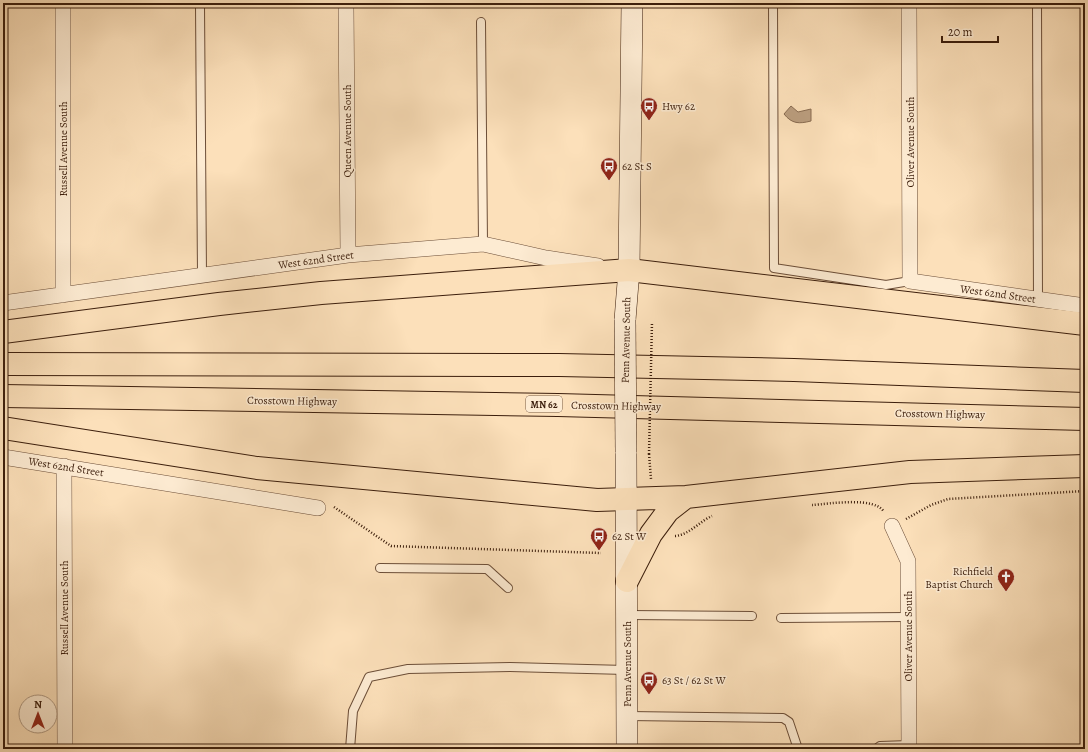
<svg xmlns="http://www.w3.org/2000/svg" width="1088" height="752" font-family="Alegreya,serif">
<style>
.water{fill:#bb9e7f;stroke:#886b51}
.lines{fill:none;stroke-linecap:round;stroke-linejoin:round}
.service-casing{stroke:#6c4e38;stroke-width:10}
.minor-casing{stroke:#6c4e38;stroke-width:16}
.secondary-casing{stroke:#3c1e0c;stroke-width:22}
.motorway-casing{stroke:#3c1e0c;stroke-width:24}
.path{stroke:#3c1e0c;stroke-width:2.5;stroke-dasharray:1 2;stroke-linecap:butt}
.service{stroke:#fdebd2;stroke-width:8}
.minor{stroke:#fdebd2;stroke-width:15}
.secondary{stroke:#fdebd2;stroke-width:21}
.motorway{stroke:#fce0ba;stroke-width:22}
.secondary-bridge-casing{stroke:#3c1e0c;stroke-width:22;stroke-linecap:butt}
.path-bridge{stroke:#3c1e0c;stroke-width:2.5;stroke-dasharray:1 2;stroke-linecap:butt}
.secondary-bridge{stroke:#fdebd2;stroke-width:21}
.labels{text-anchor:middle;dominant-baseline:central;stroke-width:3;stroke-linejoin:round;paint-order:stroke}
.shield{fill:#fdebd2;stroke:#765c47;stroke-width:1}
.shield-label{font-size:10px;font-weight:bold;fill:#3c1e0c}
.poi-label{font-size:11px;fill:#3c1e0c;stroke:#fdebd2;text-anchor:start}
.street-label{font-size:11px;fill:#3c1e0c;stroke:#fdebd2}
</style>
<rect width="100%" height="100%" fill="#fce0ba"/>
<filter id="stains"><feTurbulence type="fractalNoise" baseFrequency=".005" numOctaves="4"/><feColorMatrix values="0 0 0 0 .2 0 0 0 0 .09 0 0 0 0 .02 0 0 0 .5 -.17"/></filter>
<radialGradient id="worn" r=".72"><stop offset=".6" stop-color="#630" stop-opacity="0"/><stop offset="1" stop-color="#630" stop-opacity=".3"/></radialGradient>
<path class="water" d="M 791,106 L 798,112 L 811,109 L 811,121 C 799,124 792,124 784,114 Z"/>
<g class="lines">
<g class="service-casing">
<path id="service" d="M 773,3 L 774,268 L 886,285 L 910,281
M 1037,3 L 1038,299
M 200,5 L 202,275
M 481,22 L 483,244
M 380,568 L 487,569 L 508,588
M 628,615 L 752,616
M 781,618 L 908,617
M 628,716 L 783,718 L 789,722 L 798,749
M 350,749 L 353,711 L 369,677 L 408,669 L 510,667 L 626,670
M 876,749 L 880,746 L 909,745"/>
</g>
<g class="minor-casing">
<path id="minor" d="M 63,3 L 63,295
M 909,3 L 910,281 L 1085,306
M 346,6 L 348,255
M 3,303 L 348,255 L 483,244 L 546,258 L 598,266
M 3,457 L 318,508
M 64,466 L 65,749
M 892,526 L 908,561 L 909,749"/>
</g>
<g class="secondary-casing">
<path id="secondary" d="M 625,320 L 629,270 L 632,3
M 626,452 L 627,749"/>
</g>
<g class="motorway-casing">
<path id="motorway" d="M 3,332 L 219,304 L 321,293 L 629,270 L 1085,324
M 3,364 L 559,365 L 794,370 L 1085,381
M 3,396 L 558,405 L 1085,419
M 3,428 L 257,468 L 597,500 L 686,497 L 910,472 L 1085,466
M 627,581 L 651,534 L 668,511 L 686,497"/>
</g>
<path class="path" d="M 649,454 L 651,479
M 812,505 C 829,504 875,496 884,512
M 334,507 L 391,546 L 601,553
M 906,519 L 931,505 L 948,499 L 1085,491
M 675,536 C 689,535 700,521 712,516"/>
<use href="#service" class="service"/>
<use href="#minor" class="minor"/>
<use href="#secondary" class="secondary"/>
<use href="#motorway" class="motorway"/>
<g class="secondary-bridge-casing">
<path id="secondary-bridge" d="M 625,320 L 626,452"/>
</g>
<path class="path-bridge" d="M 649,454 L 652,322"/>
<use href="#secondary-bridge" class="secondary-bridge"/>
</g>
<defs>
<g id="bus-pin" transform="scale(0.9)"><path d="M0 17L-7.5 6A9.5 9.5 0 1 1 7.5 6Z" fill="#8f2418" stroke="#fdebd2"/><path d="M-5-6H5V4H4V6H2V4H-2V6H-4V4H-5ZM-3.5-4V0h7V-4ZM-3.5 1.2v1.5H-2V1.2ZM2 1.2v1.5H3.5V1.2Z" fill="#fff"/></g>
<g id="church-pin" transform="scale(0.9)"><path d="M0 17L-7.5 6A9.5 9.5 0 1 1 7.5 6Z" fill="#8f2418" stroke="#fdebd2"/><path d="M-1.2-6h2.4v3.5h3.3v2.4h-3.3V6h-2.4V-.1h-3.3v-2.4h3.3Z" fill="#fff"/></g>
</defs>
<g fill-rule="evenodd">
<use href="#bus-pin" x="649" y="106"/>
<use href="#bus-pin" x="609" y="166"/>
<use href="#bus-pin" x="599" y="536"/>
<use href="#church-pin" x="1006" y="577"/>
<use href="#bus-pin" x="649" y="680"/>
</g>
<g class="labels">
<rect class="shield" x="526" y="396" width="36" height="16" rx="3"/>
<g class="shield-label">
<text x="544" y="404">MN 62</text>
</g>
<g class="poi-label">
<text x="662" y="106">Hwy 62</text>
<text x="622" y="166">62 St S</text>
<text x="612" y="536">62 St W</text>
<text x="993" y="571" text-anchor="end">Richfield<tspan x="993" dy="13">Baptist Church</tspan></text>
<text x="662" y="680">63 St / 62 St W</text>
</g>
<g class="street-label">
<text transform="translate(347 131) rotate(-90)">Queen Avenue South</text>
<text transform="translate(910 142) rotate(-90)">Oliver Avenue South</text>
<text transform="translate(63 149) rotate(-90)">Russell Avenue South</text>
<text transform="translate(316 260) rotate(-8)">West 62nd Street</text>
<text transform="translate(998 294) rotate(8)">West 62nd Street</text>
<text transform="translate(626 340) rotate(-89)">Penn Avenue South</text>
<text transform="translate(292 401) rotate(1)">Crosstown Highway</text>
<text transform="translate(616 406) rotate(1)">Crosstown Highway</text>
<text transform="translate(940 414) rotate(1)">Crosstown Highway</text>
<text transform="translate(66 467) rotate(9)">West 62nd Street</text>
<text transform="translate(64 608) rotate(-90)">Russell Avenue South</text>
<text transform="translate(908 636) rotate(-90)">Oliver Avenue South</text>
<text transform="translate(627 664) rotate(-90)">Penn Avenue South</text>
</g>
</g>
<rect width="1088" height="752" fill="none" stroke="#fce0ba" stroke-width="16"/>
<rect x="4" y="4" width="1080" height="744" fill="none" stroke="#3c1e0c" stroke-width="2"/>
<rect x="8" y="8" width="1072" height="736" fill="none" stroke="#3c1e0c"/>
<g transform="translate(38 714)"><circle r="19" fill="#fdebd2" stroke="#b09983"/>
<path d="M0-3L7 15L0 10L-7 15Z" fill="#8f2418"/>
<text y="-6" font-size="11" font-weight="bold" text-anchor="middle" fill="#3c1e0c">N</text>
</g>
<path d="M942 36v6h56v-6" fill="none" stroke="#3c1e0c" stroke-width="2"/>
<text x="948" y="36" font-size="12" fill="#3c1e0c" stroke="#fdebd2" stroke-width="3" paint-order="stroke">20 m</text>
<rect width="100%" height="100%" filter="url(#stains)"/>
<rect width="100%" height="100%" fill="url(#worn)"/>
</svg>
